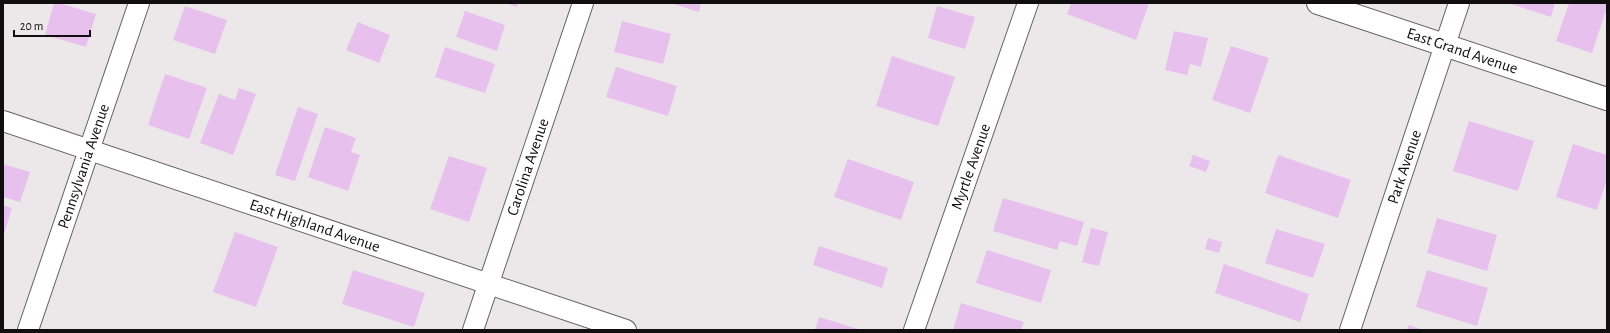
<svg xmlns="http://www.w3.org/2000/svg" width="1610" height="333" font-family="'Alegreya Sans',sans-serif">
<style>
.building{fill:#e8c0ee}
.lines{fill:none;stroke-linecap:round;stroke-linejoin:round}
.minor-casing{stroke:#666263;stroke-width:22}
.secondary-casing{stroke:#666263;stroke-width:24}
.minor{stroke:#fff;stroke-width:20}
.secondary{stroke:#fff;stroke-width:22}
.labels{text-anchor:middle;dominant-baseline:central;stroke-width:3;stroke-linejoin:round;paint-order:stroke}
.street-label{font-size:16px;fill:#100e0f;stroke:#ece8e9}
</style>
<rect width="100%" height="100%" fill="#ece8e9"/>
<path class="building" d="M 54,3 L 59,3 L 96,14 L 86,47 L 45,35 Z
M 505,3 L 518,3 L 516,7 Z
M 670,3 L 701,3 L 699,12 Z
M 1071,3 L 1149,3 L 1136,40 L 1067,14 Z
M 1508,3 L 1555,3 L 1551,17 Z
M 1569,3 L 1607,3 L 1607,7 L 1592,53 L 1556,41 Z
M 185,6 L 227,20 L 215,54 L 173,40 Z
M 937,6 L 975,17 L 965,49 L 928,38 Z
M 465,11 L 505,25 L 497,51 L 456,37 Z
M 622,21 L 671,34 L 663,64 L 614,52 Z
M 358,22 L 390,35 L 379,63 L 346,50 Z
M 1174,31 L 1208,38 L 1201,67 L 1190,64 L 1187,75 L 1165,70 Z
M 1231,46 L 1269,58 L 1250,113 L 1212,100 Z
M 445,47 L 495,64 L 485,93 L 435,77 Z
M 892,56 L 955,77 L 938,126 L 876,106 Z
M 616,67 L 677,86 L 668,116 L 606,97 Z
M 165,74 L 207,88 L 189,139 L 148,125 Z
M 239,88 L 256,94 L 233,155 L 200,143 L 219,94 L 235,100 Z
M 298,107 L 318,114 L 295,181 L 275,175 Z
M 1469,121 L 1534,141 L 1518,191 L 1453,171 Z
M 325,127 L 356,138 L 351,152 L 360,155 L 348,191 L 308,177 Z
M 1573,144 L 1607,155 L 1607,179 L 1597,210 L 1556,197 Z
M 1193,155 L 1210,161 L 1206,172 L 1189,166 Z
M 1278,155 L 1351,180 L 1338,218 L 1265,193 Z
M 449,156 L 487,168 L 469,222 L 430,209 Z
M 848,159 L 914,182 L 901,220 L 834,197 Z
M 3,164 L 30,172 L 20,202 L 3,197 Z
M 1003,198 L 1084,222 L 1077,246 L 1060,241 L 1057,250 L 993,231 Z
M 3,205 L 12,208 L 3,237 Z
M 1437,218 L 1497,235 L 1487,271 L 1427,253 Z
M 1091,228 L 1108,232 L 1099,266 L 1082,262 Z
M 1276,229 L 1325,244 L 1313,278 L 1265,263 Z
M 235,232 L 278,247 L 256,307 L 213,292 Z
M 1208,238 L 1222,242 L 1219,253 L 1205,249 Z
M 819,246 L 888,268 L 882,288 L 813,265 Z
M 987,250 L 1051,270 L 1041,303 L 976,283 Z
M 1224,264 L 1309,294 L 1300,322 L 1215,293 Z
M 353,270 L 425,293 L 414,327 L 342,304 Z
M 1427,270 L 1488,288 L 1477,326 L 1416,307 Z
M 961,303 L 1024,322 L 1021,330 L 953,330 Z
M 819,317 L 861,330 L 815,330 Z
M 1409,325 L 1423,330 L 1407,330 Z"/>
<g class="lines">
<g class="minor-casing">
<g id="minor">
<path id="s1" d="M 3,121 L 626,330"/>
<path id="s2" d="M 28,330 L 139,3"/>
<path id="s3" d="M 473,330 L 583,3"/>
<path id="s4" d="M 914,330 L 1028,3"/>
<path id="s5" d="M 1350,330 L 1459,3"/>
</g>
</g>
<g class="secondary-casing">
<g id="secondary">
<path id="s6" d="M 1318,3 L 1607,99"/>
</g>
</g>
<use href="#minor" class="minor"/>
<use href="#secondary" class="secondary"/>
</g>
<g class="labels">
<g class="street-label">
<text stroke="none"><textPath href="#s6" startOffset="152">East Grand Avenue</textPath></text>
<text stroke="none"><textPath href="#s2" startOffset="173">Pennsylvania Avenue</textPath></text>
<text stroke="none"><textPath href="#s4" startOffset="173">Myrtle Avenue</textPath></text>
<text stroke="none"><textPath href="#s3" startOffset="172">Carolina Avenue</textPath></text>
<text stroke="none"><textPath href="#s5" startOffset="172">Park Avenue</textPath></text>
<text stroke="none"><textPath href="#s1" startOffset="329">East Highland Avenue</textPath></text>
</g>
</g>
<rect width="1610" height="333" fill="none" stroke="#100e0f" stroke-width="8"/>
<path d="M14 30v6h76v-6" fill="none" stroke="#100e0f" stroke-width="2"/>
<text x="20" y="30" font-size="12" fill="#100e0f" stroke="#ece8e9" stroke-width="3" paint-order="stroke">20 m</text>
</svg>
